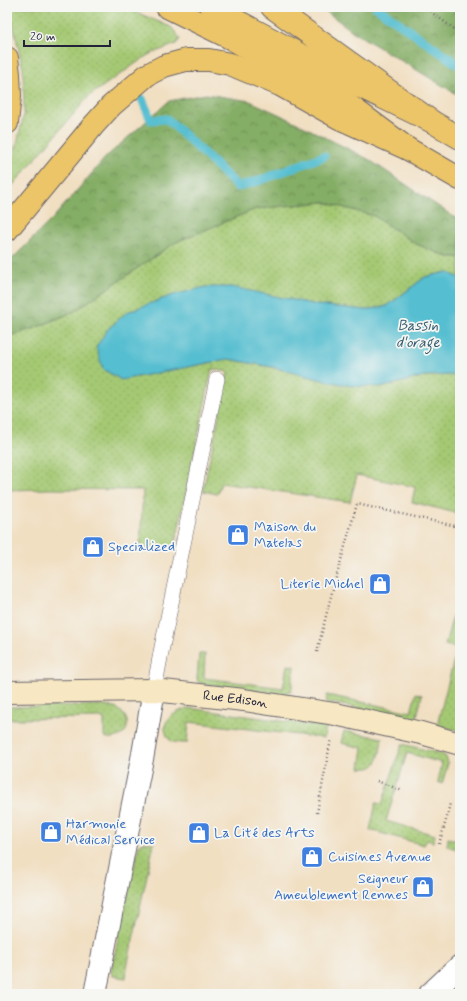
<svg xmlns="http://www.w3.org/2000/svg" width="467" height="1001" font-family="Mynerve,sans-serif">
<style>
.grass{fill:url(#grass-dots);stroke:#647657}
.forest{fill:url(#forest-crowns);stroke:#536850}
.water{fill:#54bed0;stroke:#3b7086}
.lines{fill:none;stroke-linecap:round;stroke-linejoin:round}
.stream{stroke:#54bed0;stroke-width:9}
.lane-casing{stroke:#6a646a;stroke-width:16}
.street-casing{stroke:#6a646a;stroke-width:24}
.secondary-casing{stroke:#6a646a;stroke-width:24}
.primary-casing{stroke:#6a646a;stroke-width:24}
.highway-casing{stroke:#6a646a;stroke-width:24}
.path{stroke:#6a646a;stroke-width:2.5;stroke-dasharray:1 3;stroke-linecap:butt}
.lane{stroke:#fff;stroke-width:15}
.street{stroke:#fff;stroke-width:22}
.secondary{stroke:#f7e8c3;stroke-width:22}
.primary{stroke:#ecc569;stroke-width:22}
.highway{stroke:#ecc569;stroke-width:22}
.labels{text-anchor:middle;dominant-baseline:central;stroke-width:3.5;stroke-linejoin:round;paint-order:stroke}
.shop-label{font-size:14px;fill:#366cbe;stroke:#f6f6f2;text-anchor:start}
.street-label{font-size:14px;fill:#22223b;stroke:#f6f6f2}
.water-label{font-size:15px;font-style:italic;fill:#34596f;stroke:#f6f6f2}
</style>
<defs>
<pattern id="grass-dots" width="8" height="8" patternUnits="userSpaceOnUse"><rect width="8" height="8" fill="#a5c973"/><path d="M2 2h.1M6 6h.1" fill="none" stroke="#8eac64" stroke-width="1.8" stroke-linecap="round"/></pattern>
<pattern id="forest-crowns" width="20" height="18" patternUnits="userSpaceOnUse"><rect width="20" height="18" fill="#84ad65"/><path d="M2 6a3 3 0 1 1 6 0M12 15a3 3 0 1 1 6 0" fill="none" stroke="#6c8c54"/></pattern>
</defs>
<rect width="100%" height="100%" fill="#f6f6f2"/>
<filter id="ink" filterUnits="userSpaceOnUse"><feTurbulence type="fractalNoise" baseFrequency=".025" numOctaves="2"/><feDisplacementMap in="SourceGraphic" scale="8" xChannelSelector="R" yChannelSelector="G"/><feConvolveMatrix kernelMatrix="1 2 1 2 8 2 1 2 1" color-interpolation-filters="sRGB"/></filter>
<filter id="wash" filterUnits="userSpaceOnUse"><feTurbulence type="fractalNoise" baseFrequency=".012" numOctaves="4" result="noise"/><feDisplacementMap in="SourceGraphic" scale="16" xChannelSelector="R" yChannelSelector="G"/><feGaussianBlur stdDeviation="0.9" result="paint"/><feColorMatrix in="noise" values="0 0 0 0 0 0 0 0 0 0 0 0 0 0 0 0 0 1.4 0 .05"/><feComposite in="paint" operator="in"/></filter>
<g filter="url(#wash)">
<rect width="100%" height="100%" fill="#f1dfc2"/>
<path class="grass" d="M 7,7 L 124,7 L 171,27 L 176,33 L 180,39 L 176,44 L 148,55 L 89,96 L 7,192 L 7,172 L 13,160 L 24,114 L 23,69 L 11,15 Z
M 324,202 L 374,216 L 416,244 L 448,257 L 460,257 L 460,278 L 447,272 L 425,277 L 387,306 L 366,310 L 317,305 L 108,329 L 97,347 L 103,369 L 183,368 L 228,359 L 272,367 L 326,381 L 384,387 L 424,376 L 451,375 L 460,377 L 460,514 L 412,502 L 415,487 L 357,475 L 350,502 L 221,483 L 217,494 L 203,491 L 228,372 L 212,369 L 175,545 L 168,550 L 140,549 L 143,490 L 49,489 L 7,490 L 7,337 L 35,328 L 73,312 L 176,242 L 256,209 Z
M 460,590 L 460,712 L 459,718 L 460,718 L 460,731 L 437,725 L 457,648 L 445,645 Z
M 199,654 L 205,654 L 204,678 L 283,688 L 287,665 L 294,666 L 292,687 L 291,691 L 282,694 L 202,684 L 198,682 L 197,678 Z
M 416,693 L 422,695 L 417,716 L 414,719 L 326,702 L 327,695 L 411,712 Z
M 99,705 C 105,706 112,706 117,709 C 132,717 131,736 113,738 C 110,739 107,738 104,737 L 104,718 L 7,719 L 7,707 Z
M 189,708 L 326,727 L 324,738 L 189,722 L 187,743 C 182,743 175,743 171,741 C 168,739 167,736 166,733 C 160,720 178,710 189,708 Z
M 344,731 L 382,738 C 380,752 380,772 360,768 L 363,748 L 341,743 Z
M 402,744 L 442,754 L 445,756 L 447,759 L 448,763 L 442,784 L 438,782 L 442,763 L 407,753 L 386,821 L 435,835 L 433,842 L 427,840 L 424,845 L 370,830 L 376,803 L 382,804 Z
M 448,838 L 460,841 L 460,854 L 459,850 L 447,846 Z
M 144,842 L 154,843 L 127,967 L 126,978 L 113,976 L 111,971 L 139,845 Z"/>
<path class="forest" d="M 320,7 L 456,7 L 460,10 L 460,96 L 355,33 Z
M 206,94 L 250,101 L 289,119 L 368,159 L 460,221 L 460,257 L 448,257 L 416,244 L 374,216 L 324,202 L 256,209 L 176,242 L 73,312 L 35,328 L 7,337 L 7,264 L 54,217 L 106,157 L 169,101 Z"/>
<path class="water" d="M 447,272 L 460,278 L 460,377 L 451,375 L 424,376 L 384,387 L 353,386 L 326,381 L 272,367 L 228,359 L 183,368 L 121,380 L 103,369 L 96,347 L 108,329 L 127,312 L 173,295 L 205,287 L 232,287 L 317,305 L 366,310 L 387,306 L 425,277 Z"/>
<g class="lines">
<path class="stream" d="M 376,7 L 460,66
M 142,99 L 151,120 L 167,119 L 198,148 L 238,187 L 258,181 L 324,156"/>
</g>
</g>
<g filter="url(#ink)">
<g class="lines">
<g class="lane-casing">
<path id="lane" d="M 154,690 L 162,647 L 217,379"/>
</g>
<g class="street-casing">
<path id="street" d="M 95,994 L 143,754 L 154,690
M 430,994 L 460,966"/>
</g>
<g class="secondary-casing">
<g id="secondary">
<path id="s1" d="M 7,692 L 154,690 L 244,700 L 335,714 L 421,733 L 460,744"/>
</g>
</g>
<g class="primary-casing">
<path id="primary" d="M 167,7 L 232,39 L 288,71 L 346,103 L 408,149 L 460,179
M 211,7 L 357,85 L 431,121 L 460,138"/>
</g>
<g class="highway-casing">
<path id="highway" d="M 272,7 L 431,121
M 7,58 L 9,74 L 10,96 L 7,123
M 7,230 L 93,126 L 111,106 L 147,75 L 164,66 L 186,60 L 209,60 L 230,64 L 280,85 L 339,118 L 408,149"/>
</g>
<path class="path" d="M 424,7 L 460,33
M 317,652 L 332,592 L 357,504 L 460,527
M 377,781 L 403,791
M 317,813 L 331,739
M 439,844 L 447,817 L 450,803"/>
<use href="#lane" class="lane"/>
<use href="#street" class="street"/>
<use href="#secondary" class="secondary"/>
<use href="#primary" class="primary"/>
<use href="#highway" class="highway"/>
</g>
</g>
<defs>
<g id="shop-square" transform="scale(1.15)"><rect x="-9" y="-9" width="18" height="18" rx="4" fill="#3f7fe0" stroke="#f6f6f2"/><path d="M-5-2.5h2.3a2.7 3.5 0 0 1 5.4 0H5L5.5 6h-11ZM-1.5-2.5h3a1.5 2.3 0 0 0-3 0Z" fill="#fff"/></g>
</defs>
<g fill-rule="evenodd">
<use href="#shop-square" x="238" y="535"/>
<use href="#shop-square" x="93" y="547"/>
<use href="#shop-square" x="380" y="584"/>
<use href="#shop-square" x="51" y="832"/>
<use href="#shop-square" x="199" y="833"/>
<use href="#shop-square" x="312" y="857"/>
<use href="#shop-square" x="423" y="887"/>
</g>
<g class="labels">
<g class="shop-label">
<text x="254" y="527">Maison du<tspan x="254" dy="16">Matelas</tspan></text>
<text x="108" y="547">Specialized</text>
<text x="364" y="584" text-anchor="end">Literie Michel</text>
<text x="66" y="824">Harmonie<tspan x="66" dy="16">Médical Service</tspan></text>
<text x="214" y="833">La Cité des Arts</text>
<text x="328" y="857">Cuisines Avenue</text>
<text x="408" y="879" text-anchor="end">Seigneur<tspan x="408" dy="16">Ameublement Rennes</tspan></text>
</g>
<g class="street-label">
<text stroke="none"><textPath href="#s1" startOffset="229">Rue Edison</textPath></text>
</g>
<g class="water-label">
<text x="418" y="326">Bassin<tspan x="418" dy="17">d'orage</tspan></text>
</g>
</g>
<rect width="467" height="1001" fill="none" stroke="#f6f6f2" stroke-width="24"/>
<path d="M24 40v6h86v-6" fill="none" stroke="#22223b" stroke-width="2"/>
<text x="30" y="40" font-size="12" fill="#22223b" stroke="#f6f6f2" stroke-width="3" paint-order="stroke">20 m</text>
</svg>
